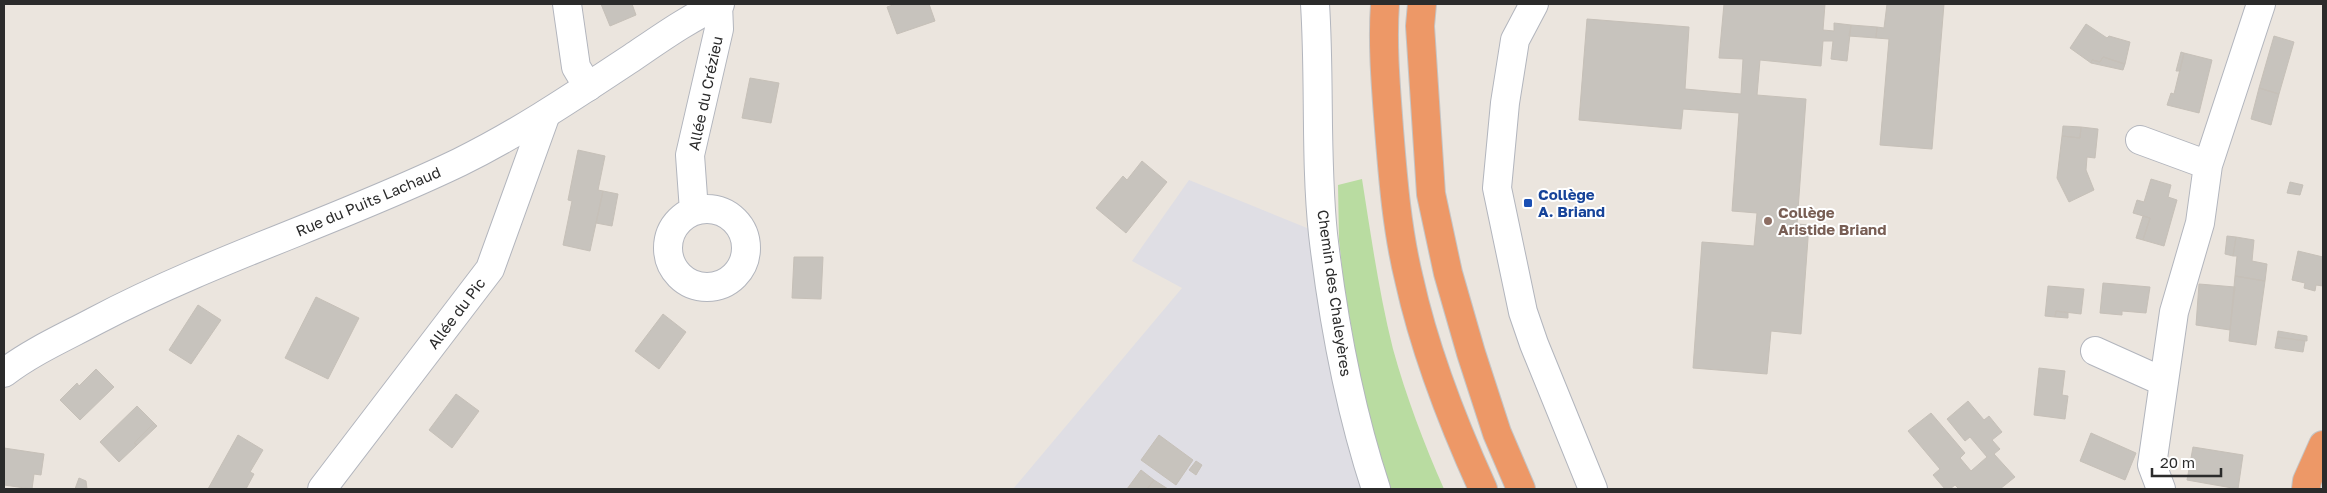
<svg xmlns="http://www.w3.org/2000/svg" width="2327" height="493" font-family="'Golos Text',sans-serif">
<style>
.industrial{fill:#dfdee4}
.green{fill:#b9dca1}
.building{fill:#c7c3bd;stroke:#c6c0b8}
.lines{fill:none;stroke-linecap:round;stroke-linejoin:round}
.street-casing{stroke:#b2b5bd;stroke-width:30}
.secondary-casing{stroke:#b2b5bd;stroke-width:30}
.highway-casing{stroke:#c4c4c4;stroke-width:30}
.street{stroke:#fff;stroke-width:28}
.secondary{stroke:#fff;stroke-width:28}
.highway{stroke:#ed9867;stroke-width:28}
.transit-dot{fill:#1a4fb4;stroke:#fff;stroke-width:2}
.education-dot{fill:#8d6e63;stroke:#fff;stroke-width:2}
.labels{text-anchor:middle;dominant-baseline:central;stroke-width:4;stroke-linejoin:round;paint-order:stroke}
.street-label{font-size:15px;fill:#2b2b2b;stroke:#fff}
.transit-label{font-size:15px;font-weight:bold;fill:#164399;stroke:#fff;text-anchor:start}
.education-label{font-size:15px;font-weight:bold;fill:#785e54;stroke:#fff;text-anchor:start}
</style>
<rect width="100%" height="100%" fill="#ebe5de"/>
<path class="industrial" d="M 1189,180 L 1339,241 L 1344,285 L 1366,412 L 1389,489 L 1013,489 L 1182,288 L 1132,261 Z"/>
<path class="green" d="M 1362,179 C 1371,236 1379,293 1393,349 C 1406,396 1424,444 1444,489 L 1389,489 L 1366,412 L 1344,285 L 1339,240 L 1338,185 Z"/>
<path class="building" d="M 601,4 L 632,4 L 636,15 L 610,26 Z
M 896,4 L 929,4 L 935,21 L 897,34 L 887,7 Z
M 1724,4 L 1825,4 L 1823,30 L 1834,31 L 1834,23 L 1851,25 L 1847,61 L 1831,59 L 1833,41 L 1823,41 L 1821,66 L 1760,60 L 1757,95 L 1806,99 L 1797,224 L 1809,225 L 1801,334 L 1771,331 L 1767,374 L 1693,368 L 1702,242 L 1754,246 L 1757,213 L 1732,211 L 1739,113 L 1683,109 L 1681,129 L 1579,120 L 1587,19 L 1689,27 L 1685,89 L 1741,94 L 1743,59 L 1719,58 Z
M 1887,4 L 1944,4 L 1932,149 L 1880,145 L 1889,39 L 1876,38 L 1877,27 L 1884,28 Z
M 2086,24 L 2107,38 L 2109,36 L 2130,42 L 2125,64 L 2103,57 L 2100,62 L 2092,60 L 2091,63 L 2070,48 Z
M 1851,25 L 1877,27 L 1876,38 L 1849,36 Z
M 2274,36 L 2294,42 L 2279,94 L 2259,88 Z
M 2181,52 L 2184,53 L 2180,71 L 2176,71 Z
M 2184,53 L 2212,60 L 2199,113 L 2167,105 L 2171,93 L 2174,94 Z
M 2103,57 L 2125,64 L 2123,70 L 2091,63 L 2092,60 L 2100,62 Z
M 750,78 L 779,83 L 771,123 L 742,118 Z
M 2259,88 L 2279,94 L 2271,125 L 2251,119 Z
M 2063,126 L 2081,127 L 2080,138 L 2062,136 Z
M 2081,127 L 2098,129 L 2095,158 L 2087,157 L 2086,170 L 2094,190 L 2069,202 L 2057,178 L 2062,136 L 2080,138 Z
M 578,150 L 605,156 L 598,190 L 603,191 L 590,251 L 563,245 L 572,201 L 568,200 Z
M 1142,161 L 1167,182 L 1126,233 L 1096,208 L 1123,176 L 1127,180 Z
M 2151,179 L 2171,185 L 2168,197 L 2177,200 L 2164,246 L 2143,240 L 2150,218 L 2133,213 L 2137,200 L 2144,202 Z
M 2290,182 L 2303,185 L 2300,195 L 2287,193 Z
M 603,191 L 618,194 L 612,226 L 596,223 Z
M 2143,216 L 2150,218 L 2143,240 L 2136,238 Z
M 2227,236 L 2236,237 L 2233,256 L 2225,254 Z
M 2236,237 L 2254,240 L 2252,261 L 2267,264 L 2265,281 L 2235,276 L 2237,256 L 2233,256 Z
M 2298,251 L 2323,257 L 2323,286 L 2316,285 L 2315,291 L 2304,288 L 2305,283 L 2292,280 Z
M 794,257 L 823,257 L 821,299 L 792,298 Z
M 2235,276 L 2265,281 L 2256,345 L 2229,341 Z
M 2103,283 L 2150,287 L 2146,313 L 2122,311 L 2122,315 L 2100,313 Z
M 2199,284 L 2235,287 L 2230,330 L 2196,325 Z
M 2048,286 L 2084,289 L 2081,314 L 2056,311 L 2055,317 L 2045,316 Z
M 316,297 L 359,318 L 328,379 L 285,358 Z
M 198,305 L 221,320 L 191,364 L 169,350 Z
M 2056,311 L 2068,313 L 2068,318 L 2055,317 Z
M 663,314 L 686,332 L 659,369 L 635,351 Z
M 2278,331 L 2307,336 L 2307,341 L 2277,337 Z
M 2277,337 L 2305,341 L 2303,352 L 2275,348 Z
M 2039,368 L 2065,371 L 2062,395 L 2068,396 L 2065,419 L 2034,415 Z
M 96,369 L 114,387 L 80,420 L 60,400 L 77,383 L 79,386 Z
M 456,394 L 479,411 L 452,448 L 429,430 Z
M 1968,401 L 1984,420 L 1989,416 L 2002,432 L 1992,440 L 2000,449 L 1994,454 L 2015,477 L 2000,489 L 1959,489 L 1955,485 L 1950,489 L 1945,489 L 1933,475 L 1940,469 L 1908,431 L 1931,413 L 1965,453 L 1960,458 L 1971,471 L 1987,457 L 1970,437 L 1965,441 L 1947,419 Z
M 137,406 L 154,423 L 134,443 L 137,445 L 119,462 L 100,442 Z
M 154,423 L 157,426 L 137,445 L 134,443 Z
M 2091,433 L 2136,453 L 2125,480 L 2080,461 Z
M 238,435 L 263,450 L 250,472 L 254,474 L 246,489 L 208,489 Z
M 1159,435 L 1193,460 L 1176,485 L 1141,460 Z
M 2193,447 L 2243,455 L 2238,489 L 2187,480 Z
M 4,448 L 44,454 L 41,475 L 34,474 L 32,489 L 4,485 Z
M 1196,461 L 1202,465 L 1196,475 L 1189,470 Z
M 1141,470 L 1154,480 L 1147,489 L 1127,489 Z
M 79,478 L 86,481 L 87,489 L 75,489 Z
M 1154,480 L 1168,489 L 1147,489 Z"/>
<g class="lines">
<g class="street-casing">
<path id="street" d="M 567,4 L 576,67 L 588,87
M 1315,4 C 1320,80 1315,158 1323,234 C 1333,320 1349,407 1376,489
M 2140,140 L 2208,165
M668 248a39 39 0 1 1 78 0a39 39 0 1 1-78 0Z
M 694,211 L 690,155 L 719,29 L 718,4
M 2095,351 L 2164,382
M 322,489 L 490,269 L 546,114
M 2161,489 L 2152,465 L 2174,312 L 2200,223 L 2208,165 L 2261,4"/>
</g>
<g class="secondary-casing">
<path id="secondary" d="M 1534,4 L 1515,40 L 1505,103 L 1497,188 L 1523,312 L 1534,344 L 1593,489
M 4,373 C 31,352 65,337 95,321 C 213,259 340,220 460,162 C 521,132 577,94 633,57 C 661,38 689,18 720,4"/>
</g>
<g class="highway-casing">
<path id="highway" d="M 1385,4 C 1382,45 1386,88 1389,129 C 1393,179 1397,230 1409,279 C 1425,352 1452,421 1483,489
M 1422,4 L 1420,26 L 1431,194 L 1448,273 L 1471,353 L 1497,433 L 1521,489
M 2306,489 L 2307,481 L 2323,445"/>
</g>
<use href="#street" class="street"/>
<use href="#secondary" class="secondary"/>
<use href="#highway" class="highway"/>
</g>
<rect class="transit-dot" x="1523" y="198" width="10" height="10" rx="2.5"/>
<circle class="education-dot" cx="1768" cy="221" r="5"/>
<g class="labels">
<g class="street-label">
<text transform="translate(705 93) rotate(-78)">Allée du Crézieu</text>
<text transform="translate(368 201) rotate(-23)">Rue du Puits Lachaud</text>
<text transform="translate(1335 293) rotate(82)">Chemin des Chaleyères</text>
<text transform="translate(456 313) rotate(-53)">Allée du Pic</text>
</g>
<g class="transit-label">
<text x="1538" y="194">Collège<tspan x="1538" dy="17">A. Briand</tspan></text>
</g>
<g class="education-label">
<text x="1778" y="212">Collège<tspan x="1778" dy="17">Aristide Briand</tspan></text>
</g>
</g>
<rect width="2327" height="493" fill="none" stroke="#2b2b2b" stroke-width="10"/>
<path d="M2152 468v8h69v-8" fill="none" stroke="#2b2b2b" stroke-width="2.5"/>
<text x="2160" y="468" font-size="15" fill="#2b2b2b" stroke="#ffffff" stroke-width="4" paint-order="stroke">20 m</text>
</svg>
